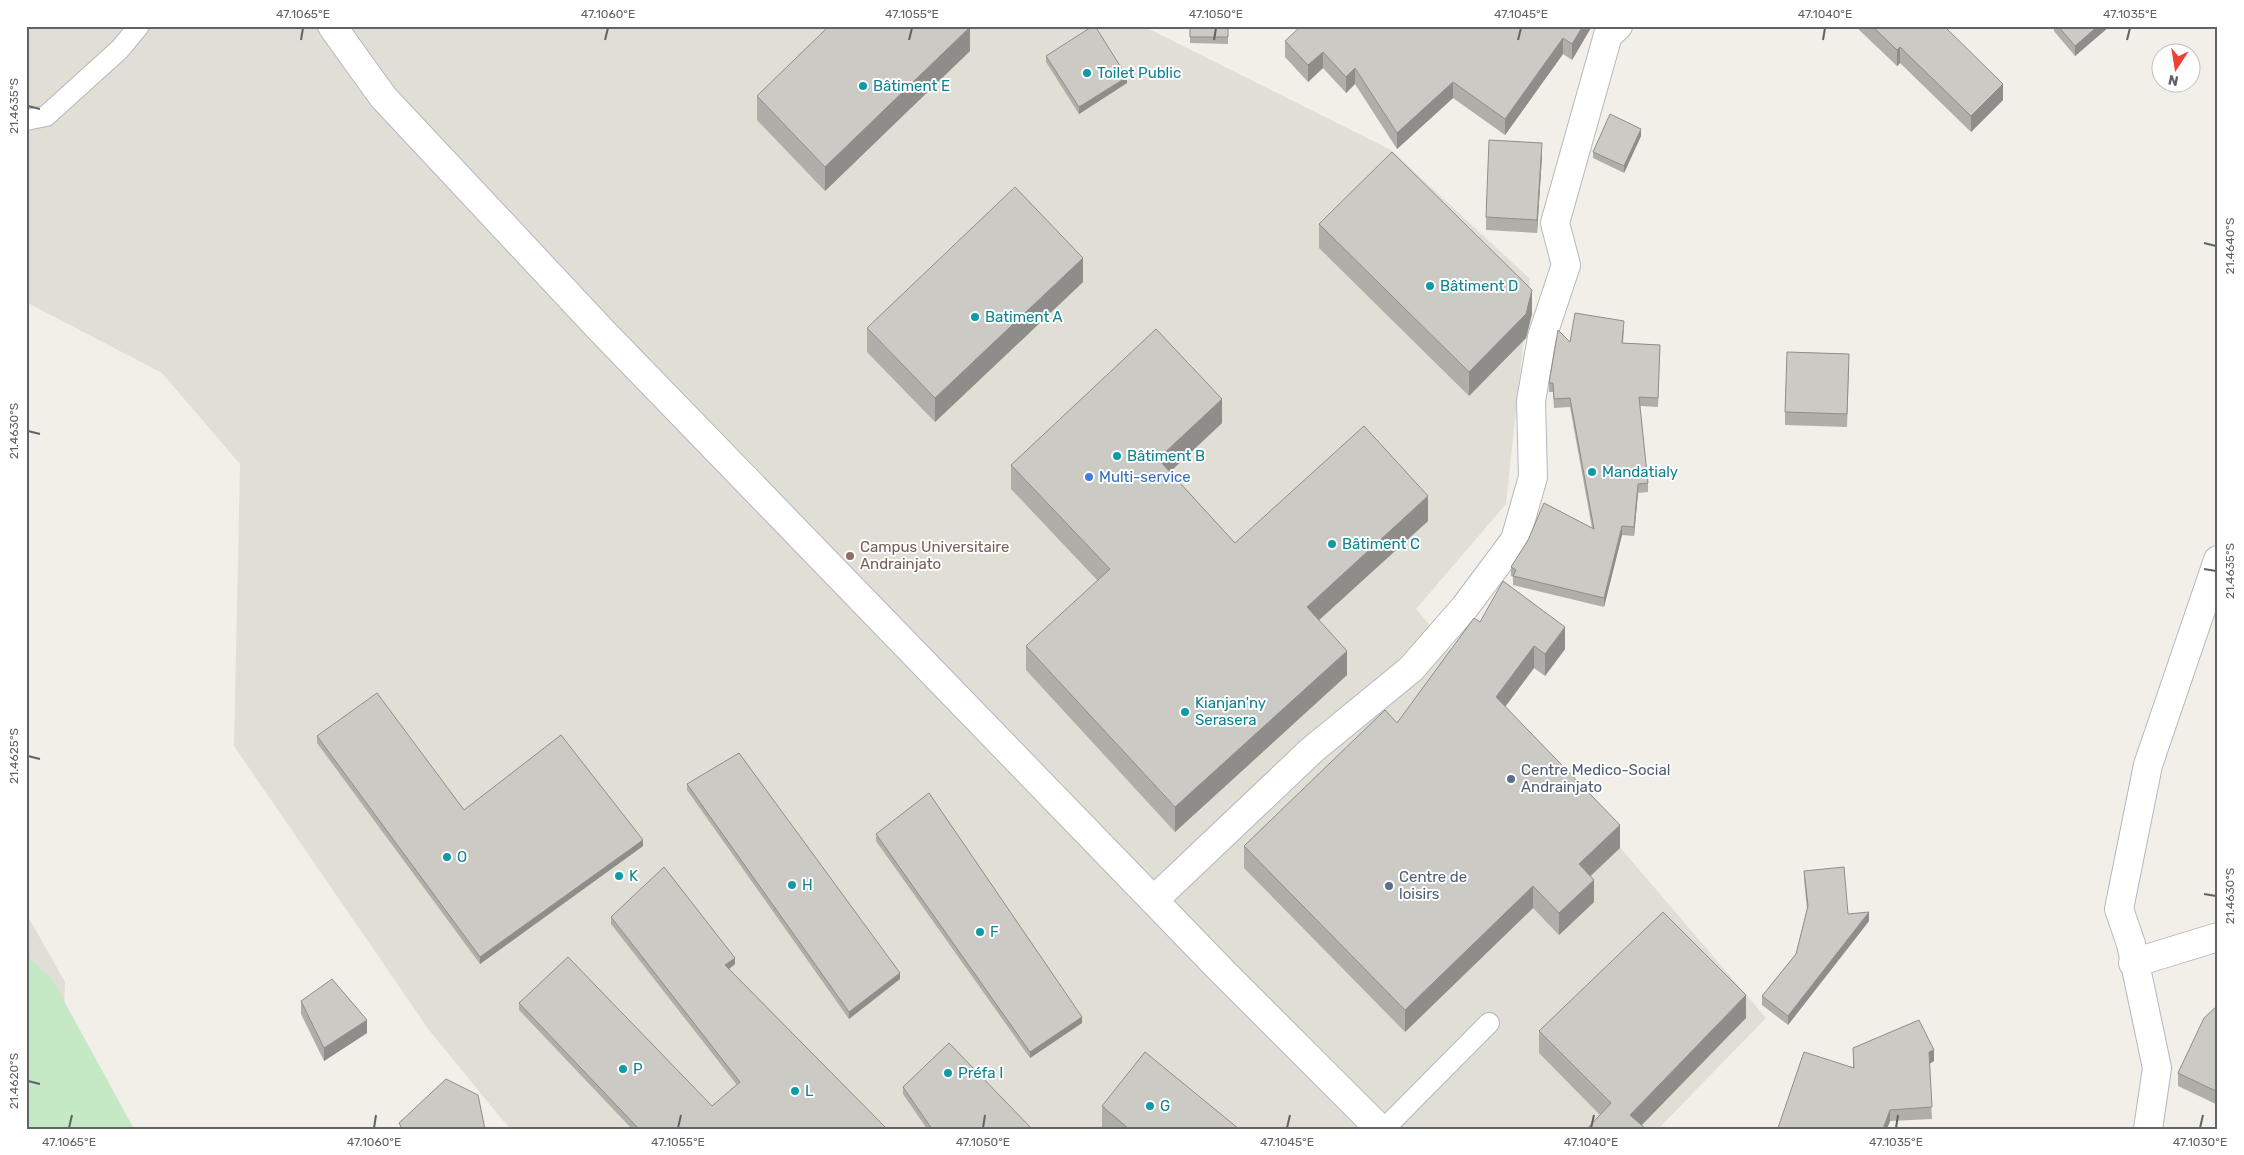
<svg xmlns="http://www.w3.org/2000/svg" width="2244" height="1155" font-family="Rubik,sans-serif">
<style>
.education{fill:#e1ded6}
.green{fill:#c5e8c5}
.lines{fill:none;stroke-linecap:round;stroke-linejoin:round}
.service-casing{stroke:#b5b8bc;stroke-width:22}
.minor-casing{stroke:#b5b8bc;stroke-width:30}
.service{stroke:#fff;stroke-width:20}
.minor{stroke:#fff;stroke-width:28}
.wall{fill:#afaea9}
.shaded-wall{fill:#8f8d8a}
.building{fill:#cccac5;stroke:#8f8d8a}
.ticks{fill:none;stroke:#5f6368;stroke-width:2}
.culture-dot{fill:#0f9aa8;stroke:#fff;stroke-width:2}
.shop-dot{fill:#3f7fe0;stroke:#fff;stroke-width:2}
.education-dot{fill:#8d6e63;stroke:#fff;stroke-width:2}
.service-dot{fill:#5c6f8a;stroke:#fff;stroke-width:2}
.labels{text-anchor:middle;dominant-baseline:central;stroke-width:4;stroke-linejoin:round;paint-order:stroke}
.culture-label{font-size:15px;fill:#0d838f;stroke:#fff;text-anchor:start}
.shop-label{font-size:15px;fill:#366cbe;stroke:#fff;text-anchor:start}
.education-label{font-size:15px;fill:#785e54;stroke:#fff;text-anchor:start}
.service-label{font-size:15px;fill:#4e5e75;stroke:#fff;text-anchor:start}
.neatline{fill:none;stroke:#5f6368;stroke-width:2}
.ticks-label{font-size:12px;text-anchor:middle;fill:#5f6368}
</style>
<rect width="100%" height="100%" fill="#f1efe8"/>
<path class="education" d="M 26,26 L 1143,26 L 1391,150 L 1530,279 L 1506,504 L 1416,609 L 1766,1018 L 1658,1129 L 510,1129 L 429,1030 L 234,746 L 240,464 L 162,373 L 26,302 Z
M 26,913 L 65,982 L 61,1129 L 26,1129 Z"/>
<path class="green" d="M 26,956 L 52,979 L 134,1129 L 26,1129 Z"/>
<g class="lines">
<g class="service-casing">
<path id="service" d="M 26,120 L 46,116 L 120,49 L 139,26
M 1384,1129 L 1489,1023"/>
</g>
<g class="minor-casing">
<path id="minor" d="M 332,26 L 383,97 L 602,331 L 1222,971 L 1380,1129
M 1154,900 L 1312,750 L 1411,669 L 1465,607 L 1515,540 L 1533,477 L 1531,401 L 1542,337 L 1566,265 L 1555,223 L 1608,35 L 1618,26
M 2133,963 L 2218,937
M 2148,1129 L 2157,1068 L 2131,944 L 2119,909 L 2148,765 L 2218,560"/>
</g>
<use href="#service" class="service"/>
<use href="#minor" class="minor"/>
</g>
<path class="wall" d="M 1190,26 L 1228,26 L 1228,44 L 1190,43 Z
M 1592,26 L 1572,60 L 1563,54 L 1505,135 L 1453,98 L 1397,149 L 1355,84 L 1346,93 L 1323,68 L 1308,82 L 1285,57 L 1285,41 Z
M 1855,26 L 1944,26 L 2003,100 L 1971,132 L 1900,63 L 1897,66 Z
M 2054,26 L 2110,26 L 2075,56 L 2054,31 Z
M 970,51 L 825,191 L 757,120 L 757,96 Z
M 1046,56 L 1127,83 L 1079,114 L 1046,62 Z
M 1641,136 L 1624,173 L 1593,158 L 1593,152 Z
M 1542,156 L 1537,233 L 1486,230 L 1486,217 Z
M 1319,224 L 1532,314 L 1526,338 L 1469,396 L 1319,248 Z
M 1083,282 L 935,422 L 867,352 L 867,328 Z
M 1624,330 L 1623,343 L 1660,345 L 1658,407 L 1640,406 L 1648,483 L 1648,492 L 1638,493 L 1634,536 L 1622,535 L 1604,607 L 1513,585 L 1513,577 L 1511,576 L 1511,567 L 1528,540 L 1592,528 L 1570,407 L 1554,408 L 1553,392 L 1549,392 L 1549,383 L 1570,342 Z
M 1849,368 L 1847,427 L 1785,425 L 1785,412 Z
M 1222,423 L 1170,472 L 1235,543 L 1428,521 L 1319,620 L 1347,675 L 1175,832 L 1026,670 L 1026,646 L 1098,581 L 1011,489 L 1011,465 Z
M 1480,622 L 1565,649 L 1545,676 L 1534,668 L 1505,707 L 1620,848 L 1591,876 L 1594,902 L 1559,935 L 1533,908 L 1405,1032 L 1244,868 L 1244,846 L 1397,723 Z
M 317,736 L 464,810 L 643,846 L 480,964 L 317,743 Z
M 687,784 L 900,979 L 849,1019 L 687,790 Z
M 876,834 L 1082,1023 L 1030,1058 L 876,841 Z
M 1804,871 L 1848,914 L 1869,921 L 1788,1025 L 1762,1005 L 1762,996 L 1796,954 L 1807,909 L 1804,880 Z
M 611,917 L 735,964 L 729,969 L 887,1129 L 632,1129 L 519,1010 L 519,1003 L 712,1106 L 737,1085 L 611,924 Z
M 301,1001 L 367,1033 L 324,1061 L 301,1014 Z
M 2218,1005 L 2218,1105 L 2178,1086 L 2178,1073 Z
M 1746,1018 L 1600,1115 L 1539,1053 L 1539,1031 Z
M 1853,1048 L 1934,1061 L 1929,1064 L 1932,1119 L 1890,1121 L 1887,1129 L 1778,1129 L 1778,1128 L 1853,1068 Z
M 903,1087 L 1032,1129 L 927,1129 L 903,1094 Z
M 1102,1106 L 1239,1129 L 1102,1129 Z"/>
<path class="shaded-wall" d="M 1583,26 L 1592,26 L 1572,60 L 1572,44 Z
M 2098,26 L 2110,26 L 2075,56 L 2075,46 Z
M 970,27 L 970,51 L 825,191 L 825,167 Z
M 1563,38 L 1563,54 L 1505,135 L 1505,119 Z
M 1900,47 L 1900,63 L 1897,66 L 1897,50 Z
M 1323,52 L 1323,68 L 1308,82 L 1308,65 Z
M 1355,68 L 1355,84 L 1346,93 L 1346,77 Z
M 1127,77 L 1127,83 L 1079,114 L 1079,107 Z
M 1453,82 L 1453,98 L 1397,149 L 1397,133 Z
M 2003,84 L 2003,100 L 1971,132 L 1971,116 Z
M 1641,129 L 1641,136 L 1624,173 L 1624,166 Z
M 1542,143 L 1542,156 L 1537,233 L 1537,220 Z
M 1083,258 L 1083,282 L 935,422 L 935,398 Z
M 1532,290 L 1532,314 L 1526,338 L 1469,396 L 1469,372 Z
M 1222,399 L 1222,423 L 1158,483 L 1158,459 Z
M 1638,484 L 1638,493 L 1634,536 L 1634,527 Z
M 1428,496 L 1428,521 L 1307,631 L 1307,607 Z
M 1622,526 L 1622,535 L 1604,607 L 1604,598 Z
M 1565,627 L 1565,649 L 1545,676 L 1545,654 Z
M 1534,646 L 1534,668 L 1496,719 L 1496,697 Z
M 1347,651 L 1347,675 L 1175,832 L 1175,807 Z
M 1620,825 L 1620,848 L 1579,886 L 1579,864 Z
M 643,840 L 643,846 L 480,964 L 480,957 Z
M 1594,880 L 1594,902 L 1559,935 L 1559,913 Z
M 1533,886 L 1533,908 L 1405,1032 L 1405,1010 Z
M 1869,912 L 1869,921 L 1788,1025 L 1788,1016 Z
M 735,958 L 735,964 L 725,972 L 725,965 Z
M 900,973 L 900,979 L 849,1019 L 849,1012 Z
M 1746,995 L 1746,1018 L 1638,1129 L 1630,1115 Z
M 1082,1017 L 1082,1023 L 1030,1058 L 1030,1052 Z
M 367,1020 L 367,1033 L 324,1061 L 324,1048 Z
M 1934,1050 L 1934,1061 L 1929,1064 L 1929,1052 Z
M 1890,1110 L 1890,1121 L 1887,1129 L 1883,1129 Z"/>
<path class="building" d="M 829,26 L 969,26 L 970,27 L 825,167 L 757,96 Z
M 1093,26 L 1095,26 L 1127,77 L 1079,107 L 1046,56 Z
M 1190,26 L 1228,26 L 1228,37 L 1190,37 Z
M 1301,26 L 1583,26 L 1572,44 L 1563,38 L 1505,119 L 1453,82 L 1397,133 L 1355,68 L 1346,77 L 1323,52 L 1308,65 L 1285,41 Z
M 1872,26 L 1944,26 L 2003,84 L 1971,116 L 1900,47 L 1897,50 Z
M 2058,26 L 2098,26 L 2075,46 Z
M 1610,114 L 1641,129 L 1624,166 L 1593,152 Z
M 1489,140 L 1542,143 L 1537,220 L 1486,217 Z
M 1392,152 L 1532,290 L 1526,314 L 1469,372 L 1319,224 Z
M 1015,187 L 1083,258 L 935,398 L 867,328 Z
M 1575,313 L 1624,321 L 1622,343 L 1660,345 L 1658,398 L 1639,397 L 1648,483 L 1638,484 L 1634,527 L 1622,526 L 1604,598 L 1513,576 L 1516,570 L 1511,567 L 1528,540 L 1544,503 L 1594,529 L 1570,398 L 1554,399 L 1553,383 L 1549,383 L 1558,330 L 1570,342 Z
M 1156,329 L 1222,399 L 1158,459 L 1235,543 L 1364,426 L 1428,496 L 1307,607 L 1347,651 L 1175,807 L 1026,646 L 1110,569 L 1011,465 Z
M 1787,352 L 1849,354 L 1847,414 L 1785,412 Z
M 1503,581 L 1565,627 L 1545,654 L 1534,646 L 1496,697 L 1620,825 L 1579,864 L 1594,880 L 1559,913 L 1533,886 L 1405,1010 L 1244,846 L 1385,710 L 1397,723 L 1474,618 L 1480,622 Z
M 377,693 L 464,810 L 561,735 L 643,840 L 480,957 L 317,736 Z
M 739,753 L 900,973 L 849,1012 L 687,784 Z
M 929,793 L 1082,1017 L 1030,1052 L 876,834 Z
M 664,867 L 735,958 L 725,965 L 887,1129 L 639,1129 L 519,1003 L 568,957 L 712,1106 L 740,1082 L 611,917 Z
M 1844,867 L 1848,914 L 1869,912 L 1788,1016 L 1762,996 L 1796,954 L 1808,906 L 1804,871 Z
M 1663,912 L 1746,995 L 1630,1115 L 1646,1129 L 1587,1129 L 1611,1103 L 1539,1031 Z
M 332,979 L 367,1020 L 324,1048 L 301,1001 Z
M 2218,1005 L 2218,1092 L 2178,1073 L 2204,1018 Z
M 1919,1020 L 1934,1050 L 1929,1052 L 1932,1107 L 1890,1110 L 1883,1129 L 1781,1129 L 1778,1128 L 1804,1052 L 1854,1068 L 1853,1048 Z
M 949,1043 L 1032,1129 L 932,1129 L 903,1087 Z
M 1145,1052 L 1239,1129 L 1129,1129 L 1102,1106 Z
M 446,1079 L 478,1095 L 485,1129 L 402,1129 L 399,1123 Z"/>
<path class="ticks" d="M 301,40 L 303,28M 605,40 L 608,28M 909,40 L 912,28M 1214,40 L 1216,28M 1518,40 L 1521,28M 1823,40 L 1825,28M 2127,40 L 2130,28M 28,106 L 40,109M 2204,243 L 2216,246M 28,431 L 40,434M 2204,569 L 2216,571M 28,756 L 40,759M 2204,894 L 2216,896M 28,1081 L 40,1084M 69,1128 L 72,1115M 374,1128 L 376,1115M 678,1128 L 681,1115M 983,1128 L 985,1115M 1287,1128 L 1290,1115M 1591,1128 L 1594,1115M 1896,1128 L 1898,1115M 2200,1128 L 2203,1115"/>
<g class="culture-dot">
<circle cx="1087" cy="73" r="5"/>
<circle cx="863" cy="86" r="5"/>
<circle cx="1430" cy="286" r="5"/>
<circle cx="975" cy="317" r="5"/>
<circle cx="1117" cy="456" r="5"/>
<circle cx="1592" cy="472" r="5"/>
<circle cx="1332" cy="544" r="5"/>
<circle cx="1185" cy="712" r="5"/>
<circle cx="447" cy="857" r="5"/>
<circle cx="619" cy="876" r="5"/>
<circle cx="792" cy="885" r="5"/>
<circle cx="980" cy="932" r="5"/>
<circle cx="623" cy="1069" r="5"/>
<circle cx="948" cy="1073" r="5"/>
<circle cx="795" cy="1091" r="5"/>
<circle cx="1150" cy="1106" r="5"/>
</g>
<circle class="shop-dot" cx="1089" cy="477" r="5"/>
<circle class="education-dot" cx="850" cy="556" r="5"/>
<g class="service-dot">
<circle cx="1511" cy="779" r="5"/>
<circle cx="1389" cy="886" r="5"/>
</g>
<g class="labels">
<g class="culture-label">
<text x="1097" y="73">Toilet Public</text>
<text x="873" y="86">Bâtiment E</text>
<text x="1440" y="286">Bâtiment D</text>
<text x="985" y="317">Batiment A</text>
<text x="1127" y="456">Bâtiment B</text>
<text x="1602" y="472">Mandatialy</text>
<text x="1342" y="544">Bâtiment C</text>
<text x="1195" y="703">Kianjan'ny<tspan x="1195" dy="17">Serasera</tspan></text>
<text x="457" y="857">O</text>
<text x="629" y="876">K</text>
<text x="802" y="885">H</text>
<text x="990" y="932">F</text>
<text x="633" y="1069">P</text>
<text x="958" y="1073">Préfa I</text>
<text x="805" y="1091">L</text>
<text x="1160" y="1106">G</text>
</g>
<g class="shop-label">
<text x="1099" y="477">Multi-service</text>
</g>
<g class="education-label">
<text x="860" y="547">Campus Universitaire<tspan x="860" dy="17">Andrainjato</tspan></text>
</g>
<g class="service-label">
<text x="1521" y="770">Centre Medico-Social<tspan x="1521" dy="17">Andrainjato</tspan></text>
<text x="1399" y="877">Centre de<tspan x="1399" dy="17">loisirs</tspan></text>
</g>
</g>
<rect width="2244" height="1155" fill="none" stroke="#ffffff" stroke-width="55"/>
<g transform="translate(2176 68) rotate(192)"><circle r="24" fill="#ffffff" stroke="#bfc1c3"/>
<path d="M0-4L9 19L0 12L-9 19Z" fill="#ea4335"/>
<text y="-8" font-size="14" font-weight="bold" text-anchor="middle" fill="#5f6368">N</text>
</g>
<rect x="28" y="28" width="2188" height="1100" class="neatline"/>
<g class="ticks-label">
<text x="303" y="18">47.1065°E</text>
<text x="608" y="18">47.1060°E</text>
<text x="912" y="18">47.1055°E</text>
<text x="1216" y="18">47.1050°E</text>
<text x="1521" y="18">47.1045°E</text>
<text x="1825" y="18">47.1040°E</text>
<text x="2130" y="18">47.1035°E</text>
<text transform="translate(14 106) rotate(-90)" y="4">21.4635°S</text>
<text transform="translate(2230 246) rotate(-90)" y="4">21.4640°S</text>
<text transform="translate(14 431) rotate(-90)" y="4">21.4630°S</text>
<text transform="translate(2230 571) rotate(-90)" y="4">21.4635°S</text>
<text transform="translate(14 756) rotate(-90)" y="4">21.4625°S</text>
<text transform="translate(2230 896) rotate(-90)" y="4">21.4630°S</text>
<text transform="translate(14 1081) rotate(-90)" y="4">21.4620°S</text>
<text x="69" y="1146">47.1065°E</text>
<text x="374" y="1146">47.1060°E</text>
<text x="678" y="1146">47.1055°E</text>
<text x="983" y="1146">47.1050°E</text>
<text x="1287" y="1146">47.1045°E</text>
<text x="1591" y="1146">47.1040°E</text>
<text x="1896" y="1146">47.1035°E</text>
<text x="2200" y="1146">47.1030°E</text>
</g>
</svg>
